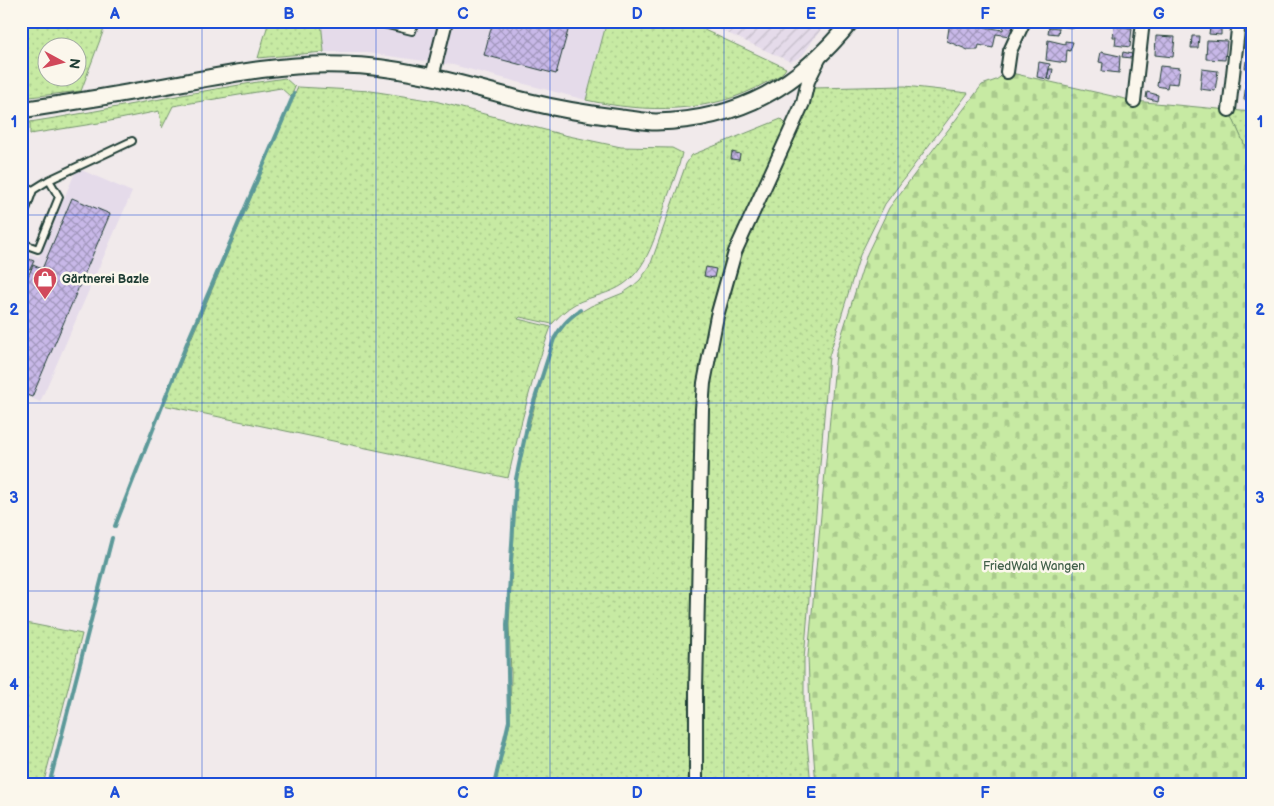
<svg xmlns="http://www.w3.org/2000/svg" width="1274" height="806" font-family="'Balsamiq Sans',sans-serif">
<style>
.built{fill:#e5dbea}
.industrial{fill:url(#industrial-furrows)}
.grass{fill:url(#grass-dots);stroke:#73946c;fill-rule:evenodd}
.cemetery{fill:url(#cemetery-stones);stroke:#73946c}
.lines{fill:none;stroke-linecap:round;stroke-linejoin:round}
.stream{stroke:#5c9999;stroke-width:4}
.building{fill:url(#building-cross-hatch);stroke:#1f3d34}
.service-casing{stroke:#1f3d34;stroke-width:10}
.minor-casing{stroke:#1f3d34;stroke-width:16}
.tertiary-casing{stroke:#1f3d34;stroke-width:19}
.service{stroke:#fbf7ec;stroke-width:6}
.minor{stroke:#fbf7ec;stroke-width:12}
.tertiary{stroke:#fbf7ec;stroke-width:15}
.grid{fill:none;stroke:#1d4ed8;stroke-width:1;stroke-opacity:0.55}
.labels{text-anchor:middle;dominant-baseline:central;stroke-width:5;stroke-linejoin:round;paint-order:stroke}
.poi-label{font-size:12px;font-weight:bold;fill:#1f3d34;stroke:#fbf7ec;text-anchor:start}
.park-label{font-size:12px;fill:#41604a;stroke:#fbf7ec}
.neatline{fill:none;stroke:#1d4ed8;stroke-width:2}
.grid-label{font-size:16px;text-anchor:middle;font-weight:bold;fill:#1d4ed8}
</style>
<defs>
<pattern id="industrial-furrows" width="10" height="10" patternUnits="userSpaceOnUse" patternTransform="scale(1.25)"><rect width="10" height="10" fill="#e5dbea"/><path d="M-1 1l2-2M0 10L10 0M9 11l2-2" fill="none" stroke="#c4bdc9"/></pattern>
<pattern id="grass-dots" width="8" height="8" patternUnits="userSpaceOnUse" patternTransform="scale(1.25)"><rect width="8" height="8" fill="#c7eaa3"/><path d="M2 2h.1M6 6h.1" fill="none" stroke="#aaca8d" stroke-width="1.8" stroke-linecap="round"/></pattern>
<pattern id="cemetery-stones" width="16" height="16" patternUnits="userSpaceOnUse" patternTransform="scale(1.25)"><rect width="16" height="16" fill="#c7eaa3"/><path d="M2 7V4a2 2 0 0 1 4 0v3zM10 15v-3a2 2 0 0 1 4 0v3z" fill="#aaca8d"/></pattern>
<pattern id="building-cross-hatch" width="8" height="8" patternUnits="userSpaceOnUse" patternTransform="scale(1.25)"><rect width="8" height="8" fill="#c8b8e8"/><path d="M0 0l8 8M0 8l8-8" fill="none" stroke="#a297bd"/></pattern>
</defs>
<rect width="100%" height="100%" fill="#f1eaeb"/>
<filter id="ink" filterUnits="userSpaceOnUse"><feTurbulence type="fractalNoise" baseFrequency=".02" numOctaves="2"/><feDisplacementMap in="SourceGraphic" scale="10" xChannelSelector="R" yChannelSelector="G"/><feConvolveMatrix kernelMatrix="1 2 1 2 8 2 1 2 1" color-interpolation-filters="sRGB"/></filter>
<g filter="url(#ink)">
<path class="built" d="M 321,21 L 607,21 L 586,100 L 453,65 L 360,52 L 324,52 Z
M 77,168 L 132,192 L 40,402 L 21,393 L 21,250 L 39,257 Z"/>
<path class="industrial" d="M 701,21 L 827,21 L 802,56 L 791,62 Z"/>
<path class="grass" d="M 21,21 L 107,21 L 81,91 L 21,98 ZM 48,48 L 78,48 L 78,78 L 48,78 Z
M 269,21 L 321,21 L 324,52 L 258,58 Z
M 607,21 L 685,21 L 786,68 C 782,76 773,79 765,83 C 712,114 644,113 586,100 Z
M 285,78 L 295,87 L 291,97 L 281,88 L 173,106 L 162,128 L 159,111 L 105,122 L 30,134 L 30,122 C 115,109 199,90 285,78 Z
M 905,86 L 968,93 L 885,204 L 860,255 L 829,356 L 804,659 L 804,711 L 811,785 L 701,785 L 701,661 L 709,382 L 717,341 L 739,256 L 813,88 Z
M 298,87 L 371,91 L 435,101 L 564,135 L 621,147 L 672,148 L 682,153 C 679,168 673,182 668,196 C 658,225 651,265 624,284 C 610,294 591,296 575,304 C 566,309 559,316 552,324 L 520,317 L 518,319 L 551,327 C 532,376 520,427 508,478 L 163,405 Z
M 1229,110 L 1253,112 L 1253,164 Z
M 781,119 L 786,124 L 728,259 L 702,380 L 692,785 L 495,785 L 510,723 L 511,674 L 509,624 L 517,479 L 523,447 L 546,366 L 555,339 L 569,319 L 591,306 L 623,293 L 632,287 L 640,280 L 650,266 L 686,164 L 692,155 Z
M 21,622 L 82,634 L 43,785 L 21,785 Z"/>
<path class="cemetery" d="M 1007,72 L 1134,101 L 1229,110 L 1253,164 L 1253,785 L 816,785 L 810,709 L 808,656 L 836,353 L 867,254 L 889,208 L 982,85 L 996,80 Z"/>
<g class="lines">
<path class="stream" d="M 115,526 L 187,343 L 294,94
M 49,785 L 112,538
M 494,785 L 509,721 L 507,625 L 516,479 L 529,417 L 554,339 C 561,326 568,319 580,310"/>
</g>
<path class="building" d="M 493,21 L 546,21 L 569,27 L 556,74 L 484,55 Z
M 950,21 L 986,21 L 985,27 L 1003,30 L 1004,21 L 1015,21 L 1010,36 L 996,34 L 993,48 L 979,45 L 978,50 L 968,50 L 947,41 Z
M 1060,21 L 1075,21 L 1074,28 L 1059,26 Z
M 1158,21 L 1173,21 L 1173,25 L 1158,24 Z
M 1206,21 L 1228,21 L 1228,28 L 1206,27 Z
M 1114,26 L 1132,28 L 1130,47 L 1115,45 L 1116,37 L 1113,37 Z
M 1049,27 L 1059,28 L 1058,34 L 1048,33 Z
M 1210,27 L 1221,28 L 1221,35 L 1209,34 Z
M 1156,36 L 1175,37 L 1173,57 L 1155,55 Z
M 1192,36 L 1199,36 L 1198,48 L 1191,48 Z
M 1048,40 L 1065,44 L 1065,41 L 1073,42 L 1070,51 L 1067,50 L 1066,63 L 1046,60 Z
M 1207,40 L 1227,41 L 1225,60 L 1206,59 Z
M 1101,52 L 1120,56 L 1119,73 L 1102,71 L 1103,63 L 1099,62 Z
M 1123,52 L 1132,54 L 1131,58 L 1122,57 Z
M 1246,61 L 1253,62 L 1253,84 L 1246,83 L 1248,68 L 1245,68 Z
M 1039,62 L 1050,64 L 1047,79 L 1037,77 Z
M 1160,66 L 1180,68 L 1178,84 L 1168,83 L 1167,88 L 1157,86 Z
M 1049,69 L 1053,69 L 1051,80 L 1047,79 Z
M 1202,69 L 1218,71 L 1215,91 L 1200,89 Z
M 1246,83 L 1253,84 L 1253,103 L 1250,103 L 1251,101 L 1244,100 Z
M 1147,92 L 1158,95 L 1157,101 L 1146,98 Z
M 732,152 L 740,154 L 739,160 L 731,159 Z
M 72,198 L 110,214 L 32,397 L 21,393 L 21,293 L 33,265 L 42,269 Z
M 21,256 L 34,261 L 30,269 L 26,267 L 22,275 Z
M 706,267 L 716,269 L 714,278 L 704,276 Z"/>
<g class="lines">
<g class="service-casing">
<path id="service" d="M 371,21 L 412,31 L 415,21
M 21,185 L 33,190 L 49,180 L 132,141
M 21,223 L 33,190
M 21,243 L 38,249 L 59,197 L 49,180"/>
</g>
<g class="minor-casing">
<path id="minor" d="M 1007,72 L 1010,51 L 1024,21
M 432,77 L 446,21
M 1134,101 L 1143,21
M 1229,110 L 1239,21
M 696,785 L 696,691 L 702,409 L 704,383 L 717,316 L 735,252 L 803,103 L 808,81 L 820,57"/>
</g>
<g class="tertiary-casing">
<path id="tertiary" d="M 21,110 C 75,102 128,93 181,83 C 234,73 288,63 342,65 C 404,66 466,85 526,101 C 558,109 589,114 621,118 C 632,119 645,122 656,122 C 740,120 799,86 851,21"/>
</g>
<use href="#service" class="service"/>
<use href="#minor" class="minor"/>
<use href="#tertiary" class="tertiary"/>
</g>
</g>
<path class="grid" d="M 202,21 L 202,785M 376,21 L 376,785M 550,21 L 550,785M 724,21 L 724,785M 898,21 L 898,785M 1072,21 L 1072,785M 21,215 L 1253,215M 21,403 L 1253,403M 21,591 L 1253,591"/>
<defs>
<g id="shop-pin" transform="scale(1.25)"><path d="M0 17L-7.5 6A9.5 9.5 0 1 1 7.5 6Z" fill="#d1495b" stroke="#fbf7ec"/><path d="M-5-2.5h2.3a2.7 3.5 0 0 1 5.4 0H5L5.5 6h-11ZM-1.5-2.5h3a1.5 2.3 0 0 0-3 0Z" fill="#fff"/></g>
</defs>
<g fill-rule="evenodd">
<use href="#shop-pin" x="45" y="279"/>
</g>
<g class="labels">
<g class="poi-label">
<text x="62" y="279">Gärtnerei Bazle</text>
</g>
<g class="park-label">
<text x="1034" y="566">FriedWald Wangen</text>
</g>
</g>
<rect width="1274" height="806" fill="none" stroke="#fbf7ec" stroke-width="55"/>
<g transform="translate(62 62) rotate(97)"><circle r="24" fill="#fbf7ec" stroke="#a3ada2"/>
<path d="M0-4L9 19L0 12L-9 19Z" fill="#d1495b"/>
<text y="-8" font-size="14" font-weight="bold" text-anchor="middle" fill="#1f3d34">N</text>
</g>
<rect x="28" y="28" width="1218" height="750" class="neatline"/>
<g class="grid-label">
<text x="115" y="19">A</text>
<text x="289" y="19">B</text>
<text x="463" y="19">C</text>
<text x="637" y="19">D</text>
<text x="811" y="19">E</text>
<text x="985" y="19">F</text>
<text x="1159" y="19">G</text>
<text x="14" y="127">1</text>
<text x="1260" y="127">1</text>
<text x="14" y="315">2</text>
<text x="1260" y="315">2</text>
<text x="14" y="503">3</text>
<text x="1260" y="503">3</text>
<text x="14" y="690">4</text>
<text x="1260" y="690">4</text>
<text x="115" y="798">A</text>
<text x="289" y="798">B</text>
<text x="463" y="798">C</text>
<text x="637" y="798">D</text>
<text x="811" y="798">E</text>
<text x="985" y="798">F</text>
<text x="1159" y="798">G</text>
</g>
</svg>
